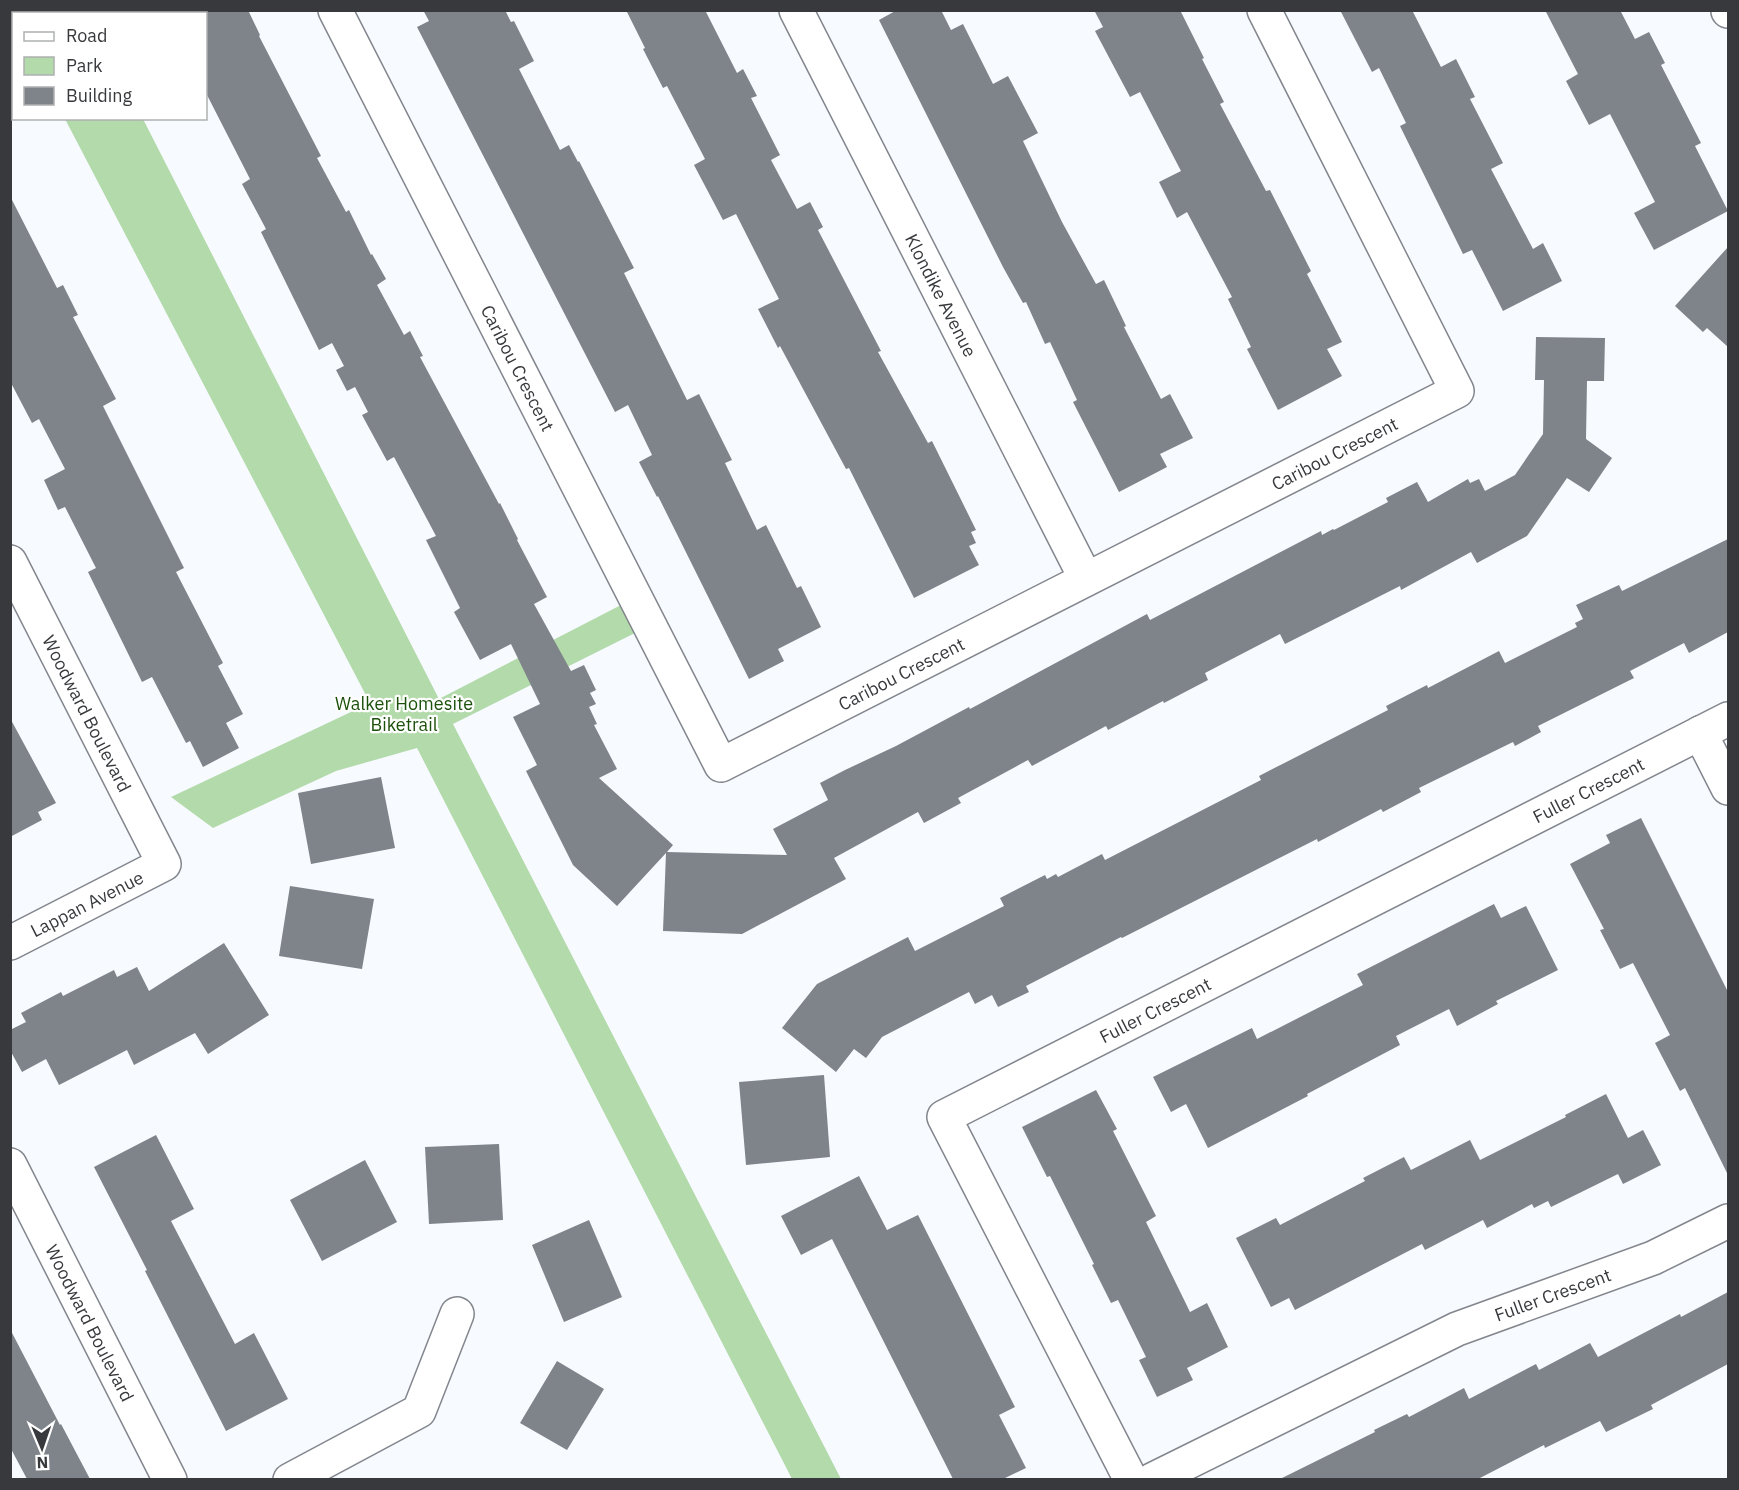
<svg xmlns="http://www.w3.org/2000/svg" width="1739" height="1490" font-family="'IBM Plex Sans',sans-serif">
<style>
.green{fill:#b3daaa}
.building{fill:#7f838a}
.lines{fill:none;stroke-linecap:round;stroke-linejoin:round}
.minor-casing{stroke:#82868d;stroke-width:36}
.minor{stroke:#fff;stroke-width:33}
.labels{text-anchor:middle;dominant-baseline:central;stroke-width:4.5;stroke-linejoin:round;paint-order:stroke}
.street-label{font-size:18px;fill:#38393c;stroke:#fff}
.park-label{font-size:18px;fill:#1c510c;stroke:#fff}
</style>
<rect width="100%" height="100%" fill="#f7faff"/>
<path class="green" d="M 11,10 L 88,10 L 89,13 L 14,14 L 13,20 Z
M 65,119 L 143,119 L 439,699 L 621,605 L 635,633 L 453,724 L 841,1479 L 792,1479 L 417,748 L 336,771 L 213,828 L 171,797 L 370,703 Z"/>
<path class="building" d="M 206,10 L 248,10 L 260,35 L 259,36 L 321,156 L 317,158 L 346,212 L 349,210 L 371,255 L 372,254 L 386,279 L 377,285 L 404,335 L 410,331 L 423,356 L 420,357 L 499,504 L 500,503 L 518,539 L 517,540 L 547,597 L 534,604 L 571,671 L 584,665 L 596,690 L 590,693 L 596,704 L 589,707 L 597,724 L 594,725 L 617,769 L 599,778 L 673,845 L 667,852 L 787,855 L 773,829 L 828,800 L 820,783 L 845,770 L 896,746 L 969,707 L 970,709 L 1147,614 L 1150,620 L 1321,531 L 1322,535 L 1333,529 L 1334,530 L 1388,502 L 1386,498 L 1417,482 L 1428,502 L 1468,479 L 1470,483 L 1479,479 L 1485,491 L 1515,475 L 1543,434 L 1544,380 L 1535,380 L 1536,337 L 1605,338 L 1604,381 L 1587,381 L 1586,439 L 1612,458 L 1589,492 L 1567,478 L 1527,536 L 1477,563 L 1471,552 L 1401,590 L 1400,586 L 1285,644 L 1280,634 L 1205,673 L 1208,680 L 1164,703 L 1163,701 L 1108,730 L 1106,726 L 1032,766 L 1028,760 L 958,798 L 961,803 L 924,823 L 918,812 L 834,858 L 846,879 L 742,934 L 663,931 L 666,853 L 617,906 L 573,865 L 526,771 L 537,765 L 513,717 L 540,704 L 511,644 L 480,660 L 454,612 L 460,608 L 426,540 L 436,536 L 394,457 L 387,461 L 362,415 L 368,412 L 355,387 L 347,391 L 336,370 L 344,366 L 332,343 L 319,350 L 261,232 L 266,229 L 242,184 L 250,179 L 206,93 Z
M 423,10 L 505,10 L 511,22 L 514,21 L 534,61 L 519,69 L 560,150 L 569,145 L 578,162 L 579,161 L 634,268 L 624,273 L 687,400 L 699,394 L 732,460 L 725,463 L 757,530 L 766,525 L 797,588 L 801,586 L 821,627 L 778,649 L 784,661 L 749,679 L 658,496 L 657,497 L 639,462 L 652,455 L 628,405 L 615,412 L 417,27 L 429,21 Z
M 626,10 L 705,10 L 737,73 L 743,69 L 757,96 L 751,98 L 780,155 L 771,160 L 797,209 L 810,202 L 823,227 L 818,230 L 881,351 L 878,352 L 928,443 L 932,441 L 976,530 L 971,532 L 976,543 L 969,546 L 979,565 L 914,598 L 849,468 L 846,469 L 780,346 L 778,348 L 758,309 L 779,299 L 736,214 L 723,220 L 694,165 L 705,159 L 667,86 L 663,88 L 643,49 L 645,48 Z
M 897,10 L 941,10 L 951,30 L 963,24 L 993,84 L 1008,76 L 1038,133 L 1023,141 L 1062,222 L 1096,284 L 1104,280 L 1126,326 L 1124,327 L 1161,399 L 1170,394 L 1193,438 L 1160,454 L 1167,467 L 1119,492 L 1073,402 L 1077,400 L 1050,342 L 1045,344 L 1026,302 L 1023,303 L 1003,267 L 879,20 Z
M 1094,10 L 1180,10 L 1204,58 L 1202,59 L 1224,102 L 1220,104 L 1266,191 L 1270,190 L 1311,271 L 1307,274 L 1342,342 L 1327,349 L 1342,376 L 1278,410 L 1247,349 L 1251,347 L 1228,299 L 1232,297 L 1187,212 L 1177,218 L 1159,182 L 1181,171 L 1140,92 L 1130,97 L 1095,31 L 1103,27 Z
M 1340,10 L 1412,10 L 1441,67 L 1456,59 L 1475,97 L 1470,99 L 1503,163 L 1491,169 L 1533,249 L 1543,243 L 1562,281 L 1503,311 L 1472,250 L 1463,254 L 1400,126 L 1406,123 L 1379,68 L 1372,72 Z
M 1545,10 L 1620,10 L 1635,39 L 1649,32 L 1665,63 L 1661,65 L 1701,143 L 1695,146 L 1728,211 L 1654,250 L 1634,213 L 1655,202 L 1610,114 L 1589,125 L 1566,81 L 1578,74 Z
M 10,196 L 57,288 L 63,285 L 78,315 L 73,317 L 116,399 L 103,406 L 184,568 L 176,572 L 223,663 L 218,666 L 243,714 L 226,723 L 239,748 L 203,767 L 190,741 L 186,743 L 152,677 L 142,682 L 88,572 L 96,568 L 65,507 L 58,510 L 44,480 L 65,469 L 39,419 L 32,423 L 10,381 Z
M 1728,247 L 1728,347 L 1707,328 L 1703,332 L 1675,306 Z
M 1728,539 L 1728,632 L 1689,653 L 1684,643 L 1630,671 L 1634,678 L 1538,726 L 1541,732 L 1515,746 L 1513,742 L 1419,788 L 1421,792 L 1383,812 L 1381,809 L 1318,842 L 1317,839 L 1122,938 L 1121,937 L 1026,986 L 1029,992 L 998,1007 L 992,995 L 975,1004 L 969,992 L 882,1037 L 866,1058 L 854,1049 L 836,1072 L 782,1028 L 817,984 L 908,937 L 915,951 L 1004,906 L 1000,898 L 1045,875 L 1047,879 L 1056,874 L 1058,877 L 1102,854 L 1105,860 L 1261,780 L 1259,776 L 1388,710 L 1386,706 L 1427,685 L 1428,688 L 1499,651 L 1505,663 L 1577,627 L 1575,623 L 1583,619 L 1576,605 L 1619,585 L 1622,591 Z
M 10,718 L 56,803 L 38,812 L 42,820 L 10,837 Z
M 381,777 L 395,848 L 311,864 L 298,793 Z
M 1641,818 L 1728,992 L 1728,1175 L 1685,1088 L 1680,1091 L 1655,1043 L 1670,1035 L 1633,963 L 1620,969 L 1600,930 L 1604,929 L 1570,864 L 1610,843 L 1606,835 Z
M 290,886 L 374,899 L 362,969 L 279,956 Z
M 1494,904 L 1501,918 L 1526,906 L 1558,970 L 1496,1001 L 1498,1004 L 1457,1026 L 1449,1009 L 1396,1036 L 1400,1045 L 1307,1094 L 1308,1096 L 1208,1148 L 1186,1104 L 1171,1112 L 1153,1077 L 1252,1028 L 1257,1039 L 1363,985 L 1357,974 Z
M 224,943 L 269,1015 L 208,1054 L 195,1033 L 134,1065 L 127,1050 L 59,1085 L 46,1059 L 22,1072 L 10,1050 L 10,1030 L 26,1022 L 21,1013 L 61,992 L 63,996 L 114,970 L 117,977 L 137,967 L 149,991 Z
M 824,1075 L 830,1157 L 746,1165 L 739,1082 Z
M 1096,1090 L 1117,1129 L 1113,1131 L 1156,1216 L 1146,1222 L 1190,1312 L 1207,1303 L 1228,1347 L 1187,1368 L 1193,1380 L 1157,1397 L 1139,1360 L 1146,1357 L 1118,1300 L 1111,1303 L 1092,1265 L 1094,1264 L 1050,1176 L 1047,1177 L 1022,1127 Z
M 1606,1094 L 1628,1138 L 1643,1130 L 1661,1165 L 1623,1184 L 1618,1174 L 1551,1207 L 1548,1201 L 1534,1208 L 1532,1204 L 1487,1228 L 1483,1220 L 1425,1250 L 1422,1244 L 1295,1310 L 1289,1298 L 1271,1307 L 1236,1238 L 1276,1218 L 1280,1225 L 1365,1181 L 1363,1178 L 1404,1157 L 1411,1170 L 1470,1140 L 1480,1160 L 1566,1117 L 1565,1115 Z
M 156,1135 L 194,1209 L 171,1221 L 235,1344 L 254,1333 L 288,1399 L 226,1431 L 145,1271 L 147,1270 L 94,1167 Z
M 499,1144 L 503,1220 L 429,1224 L 425,1147 Z
M 365,1160 L 397,1222 L 322,1261 L 290,1200 Z
M 859,1176 L 887,1230 L 918,1215 L 1015,1407 L 999,1415 L 1026,1468 L 1003,1479 L 953,1479 L 832,1239 L 801,1255 L 781,1216 Z
M 589,1220 L 622,1297 L 564,1322 L 532,1245 Z
M 1728,1292 L 1728,1364 L 1651,1405 L 1653,1409 L 1606,1432 L 1600,1421 L 1545,1448 L 1544,1445 L 1478,1479 L 1280,1479 L 1375,1432 L 1374,1430 L 1407,1414 L 1409,1417 L 1464,1388 L 1469,1399 L 1536,1364 L 1539,1370 L 1590,1343 L 1598,1357 L 1680,1314 L 1681,1317 Z
M 10,1329 L 60,1425 L 61,1424 L 90,1479 L 27,1479 L 10,1447 Z
M 557,1361 L 604,1389 L 567,1450 L 520,1423 Z"/>
<g class="lines">
<g class="minor-casing">
<g id="minor">
<path id="s1" d="M 335,10 L 721,765 L 1457,391 L 1264,10"/>
<path id="s2" d="M 796,10 L 1086,579"/>
<path d="M 1728,10 L 1728,11"/>
<path id="s3" d="M 10,562 L 164,864 L 10,943"/>
<path d="M 1700,733 L 1728,788"/>
<path id="s4" d="M 10,1165 L 170,1480"/>
<path d="M 290,1480 L 419,1411 L 457,1314"/>
<path id="s5" d="M 1131,1480 L 944,1117 L 1728,719"/>
<path id="s6" d="M 1152,1480 L 1457,1329 L 1653,1258 L 1728,1221"/>
</g>
</g>
<use href="#minor" class="minor"/>
</g>
<g class="labels">
<g class="street-label">
<text stroke="none"><textPath href="#s2" startOffset="320">Klondike Avenue</textPath></text>
<text stroke="none"><textPath href="#s1" startOffset="402">Caribou Crescent</textPath></text>
<text stroke="none"><textPath href="#s1" startOffset="1536">Caribou Crescent</textPath></text>
<text stroke="none"><textPath href="#s1" startOffset="1050">Caribou Crescent</textPath></text>
<text stroke="none"><textPath href="#s3" startOffset="170">Woodward Boulevard</textPath></text>
<text stroke="none"><textPath href="#s5" startOffset="1131">Fuller Crescent</textPath></text>
<text transform="translate(87 904) rotate(-27)">Lappan Avenue</text>
<text stroke="none"><textPath href="#s5" startOffset="645">Fuller Crescent</textPath></text>
<text stroke="none"><textPath href="#s6" startOffset="442">Fuller Crescent</textPath></text>
<text stroke="none"><textPath href="#s4" startOffset="177">Woodward Boulevard</textPath></text>
</g>
<g class="park-label">
<text x="404" y="703">Walker Homesite<tspan x="404" dy="21">Biketrail</tspan></text>
</g>
</g>
<rect width="1739" height="1490" fill="none" stroke="#38393c" stroke-width="24"/>
<rect x="12" y="12" width="195" height="108" fill="#ffffff" stroke="#afb0b1" stroke-width="1.5"/>
<rect x="24" y="32" width="30" height="9" fill="#ffffff" stroke="#afb0b1" stroke-width="1.5"/>
<text x="66" y="42" font-size="18" fill="#38393c">Road</text>
<rect x="24" y="57" width="30" height="18" fill="#b3daaa" stroke="#afb0b1" stroke-width="1.5"/>
<text x="66" y="72" font-size="18" fill="#38393c">Park</text>
<rect x="24" y="87" width="30" height="18" fill="#7f838a" stroke="#afb0b1" stroke-width="1.5"/>
<text x="66" y="102" font-size="18" fill="#38393c">Building</text>
<g transform="translate(42 1448) rotate(178)" stroke="#ffffff" stroke-width="4.5" paint-order="stroke">
<path d="M0-4.5L10 22L0 15L-10 22Z" fill="#38393c"/>
<text y="-9" font-size="16" font-weight="bold" text-anchor="middle" fill="#38393c">N</text>
</g>
</svg>
